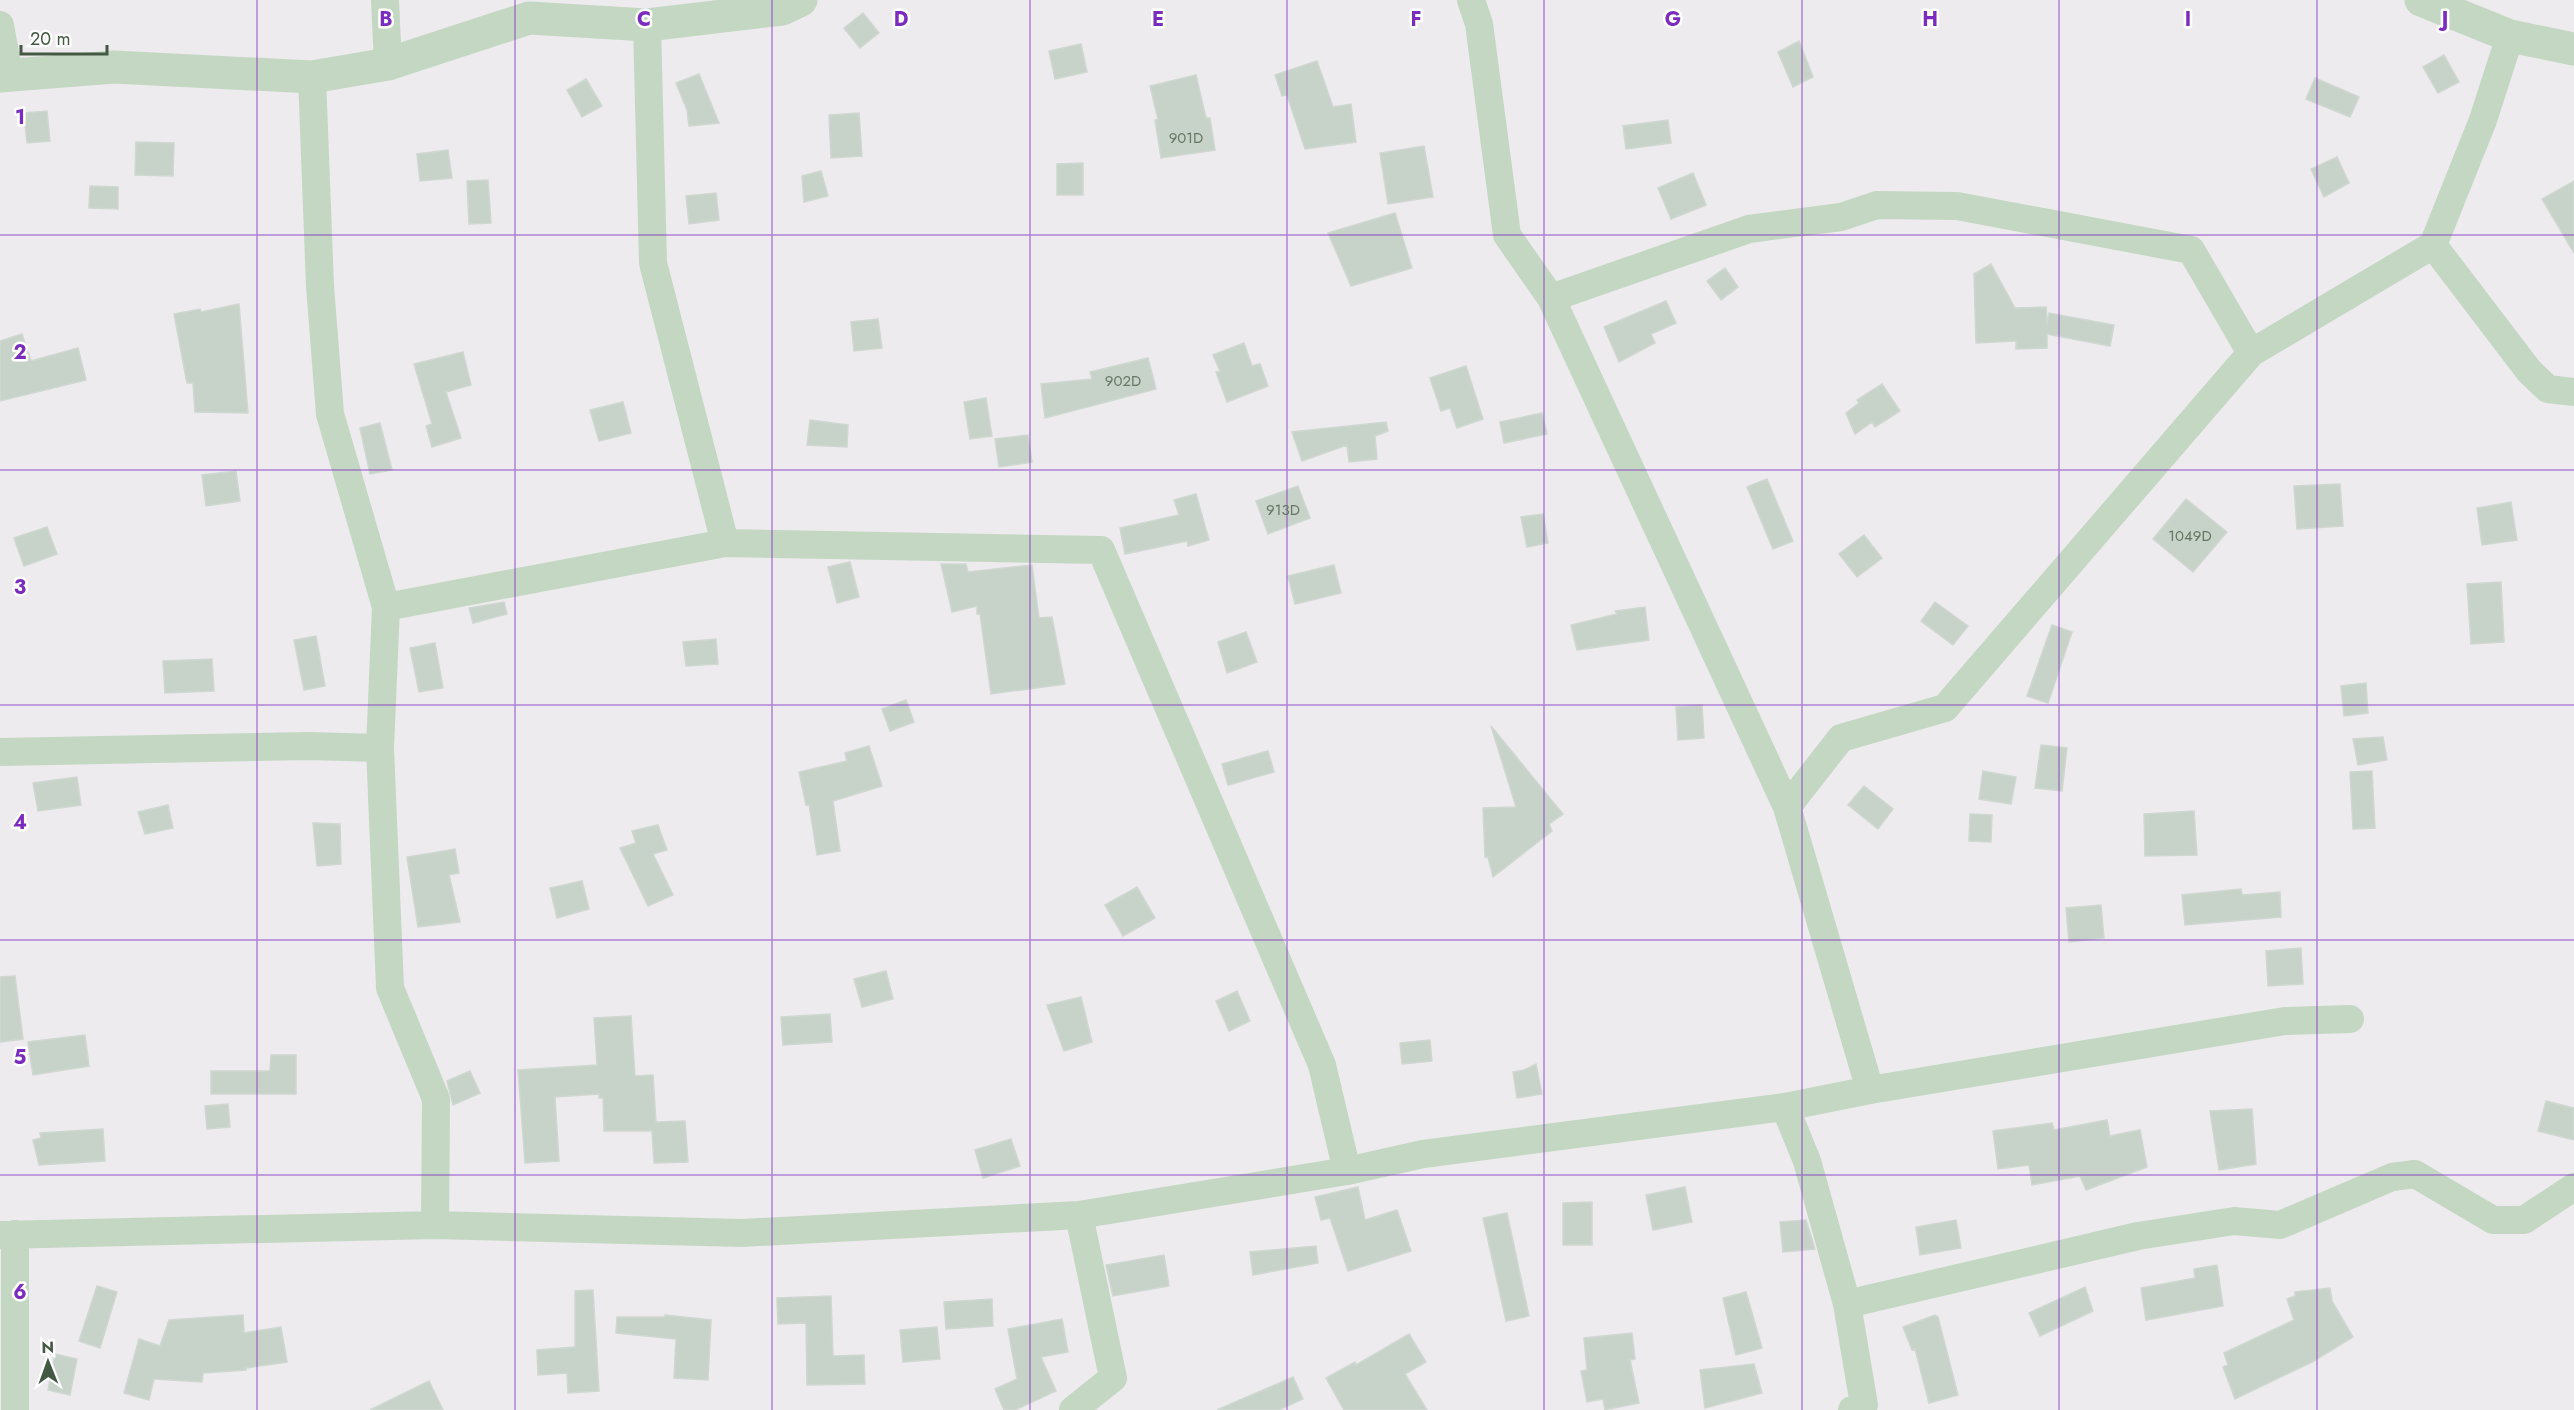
<svg xmlns="http://www.w3.org/2000/svg" width="2574" height="1410" font-family="Jost,sans-serif">
<style>
.building{fill:#c7d2c9;stroke:#cfd7d1;stroke-width:1.5}
.lines{fill:none;stroke-linecap:round;stroke-linejoin:round}
.minor{stroke:#c4d7c3;stroke-width:28}
.tertiary{stroke:#c4d7c3;stroke-width:33}
.grid{fill:none;stroke:#7b2cbf;stroke-width:1.5;stroke-opacity:0.55}
.labels{text-anchor:middle;dominant-baseline:central;stroke-width:5;stroke-linejoin:round;paint-order:stroke}
.number-label{font-size:15px;fill:#647764}
.grid-label{font-size:20px;text-anchor:middle;font-weight:bold;fill:#7b2cbf;stroke:#fff;stroke-width:5;stroke-linejoin:round;paint-order:stroke}
</style>
<rect width="100%" height="100%" fill="#edebee"/>
<path class="building" d="M 863,13 L 879,33 L 860,48 L 844,28 Z
M 1799,41 L 1813,77 L 1793,87 L 1778,52 Z
M 1081,44 L 1087,72 L 1055,79 L 1049,51 Z
M 2444,55 L 2459,82 L 2438,93 L 2423,67 Z
M 1317,61 L 1333,107 L 1351,104 L 1356,142 L 1305,149 L 1287,95 L 1282,96 L 1275,75 Z
M 699,74 L 719,123 L 689,126 L 687,110 L 676,83 Z
M 1196,75 L 1206,118 L 1210,118 L 1215,150 L 1161,158 L 1155,120 L 1158,119 L 1150,86 Z
M 2315,78 L 2359,97 L 2350,117 L 2306,99 Z
M 586,79 L 602,106 L 582,117 L 567,90 Z
M 47,111 L 50,141 L 27,143 L 24,113 Z
M 859,113 L 862,156 L 831,158 L 829,115 Z
M 1668,120 L 1671,143 L 1626,149 L 1623,126 Z
M 136,142 L 174,143 L 173,176 L 135,175 Z
M 1424,146 L 1433,197 L 1388,204 L 1380,153 Z
M 448,150 L 452,178 L 420,181 L 417,154 Z
M 2337,157 L 2349,183 L 2324,197 L 2311,169 Z
M 1083,163 L 1083,195 L 1057,195 L 1057,164 Z
M 821,171 L 828,196 L 804,202 L 802,176 Z
M 1693,173 L 1706,205 L 1671,219 L 1658,188 Z
M 488,180 L 491,223 L 469,224 L 467,181 Z
M 2574,181 L 2574,253 L 2542,199 Z
M 90,186 L 118,187 L 118,209 L 89,208 Z
M 716,193 L 719,220 L 689,224 L 686,196 Z
M 1395,213 L 1412,268 L 1351,286 L 1328,233 Z
M 1991,264 L 2015,308 L 2046,307 L 2047,324 L 2049,313 L 2114,325 L 2110,346 L 2047,334 L 2047,348 L 2016,349 L 2016,341 L 1976,343 L 1974,274 Z
M 1725,268 L 1738,287 L 1721,300 L 1707,281 Z
M 1666,301 L 1676,323 L 1651,334 L 1655,343 L 1619,362 L 1604,327 Z
M 239,304 L 248,413 L 195,412 L 193,383 L 187,383 L 174,314 L 200,309 L 201,312 Z
M 878,319 L 882,348 L 854,351 L 851,322 Z
M 22,334 L 31,361 L 78,348 L 86,380 L 0,401 L 0,341 Z
M 1244,343 L 1252,366 L 1260,364 L 1268,386 L 1227,402 L 1216,372 L 1220,371 L 1213,355 Z
M 463,352 L 471,385 L 446,392 L 461,438 L 432,447 L 426,426 L 432,424 L 414,364 Z
M 1148,358 L 1156,389 L 1045,418 L 1041,384 L 1092,379 L 1090,372 Z
M 1466,366 L 1483,419 L 1457,428 L 1450,408 L 1441,411 L 1430,378 Z
M 1882,384 L 1900,411 L 1875,427 L 1872,422 L 1855,434 L 1846,413 L 1859,403 L 1857,400 Z
M 986,398 L 992,436 L 970,439 L 964,402 Z
M 623,402 L 631,433 L 599,441 L 590,410 Z
M 1542,413 L 1547,434 L 1504,443 L 1500,422 Z
M 810,420 L 848,425 L 847,447 L 807,445 Z
M 1386,422 L 1388,431 L 1375,436 L 1377,459 L 1349,462 L 1347,445 L 1302,461 L 1292,432 Z
M 380,423 L 392,470 L 370,474 L 360,428 Z
M 1028,435 L 1032,462 L 999,467 L 995,439 Z
M 236,471 L 240,501 L 206,506 L 202,475 Z
M 1767,479 L 1793,541 L 1773,549 L 1747,487 Z
M 2340,484 L 2343,526 L 2297,529 L 2294,486 Z
M 1298,486 L 1310,518 L 1268,534 L 1256,501 Z
M 1196,494 L 1209,540 L 1188,546 L 1187,541 L 1125,554 L 1120,528 L 1179,515 L 1174,500 Z
M 2186,499 L 2227,532 L 2193,572 L 2153,539 Z
M 2511,502 L 2517,540 L 2482,545 L 2477,508 Z
M 1543,514 L 1548,543 L 1527,547 L 1521,517 Z
M 47,527 L 57,554 L 24,566 L 14,538 Z
M 1864,535 L 1882,558 L 1857,577 L 1839,554 Z
M 850,562 L 859,597 L 837,603 L 828,567 Z
M 941,564 L 966,564 L 968,572 L 1032,565 L 1039,618 L 1052,617 L 1065,684 L 991,694 L 980,614 L 977,614 L 977,606 L 952,612 Z
M 1334,565 L 1341,593 L 1295,604 L 1288,576 Z
M 2501,582 L 2504,642 L 2471,644 L 2467,584 Z
M 504,602 L 507,614 L 473,623 L 469,608 Z
M 1935,602 L 1968,626 L 1953,645 L 1921,621 Z
M 1645,607 L 1649,640 L 1577,650 L 1571,625 L 1617,614 L 1615,611 Z
M 2052,625 L 2072,632 L 2048,703 L 2027,696 Z
M 1246,632 L 1257,662 L 1227,673 L 1218,642 Z
M 316,636 L 325,686 L 304,690 L 294,640 Z
M 716,639 L 718,664 L 686,666 L 683,642 Z
M 435,643 L 443,688 L 419,692 L 410,648 Z
M 212,659 L 214,691 L 165,693 L 163,661 Z
M 2366,683 L 2368,713 L 2344,716 L 2341,686 Z
M 906,700 L 914,722 L 890,731 L 882,709 Z
M 1702,705 L 1704,738 L 1678,740 L 1676,707 Z
M 1491,726 L 1563,814 L 1549,824 L 1552,831 L 1493,877 L 1488,857 L 1485,857 L 1483,808 L 1516,807 Z
M 2383,737 L 2387,760 L 2358,765 L 2353,739 Z
M 2041,745 L 2067,748 L 2062,791 L 2035,788 Z
M 869,746 L 882,786 L 833,801 L 840,851 L 817,855 L 809,804 L 806,805 L 799,772 L 847,761 L 845,753 Z
M 1268,751 L 1274,772 L 1228,785 L 1222,764 Z
M 1983,771 L 2016,777 L 2011,804 L 1979,799 Z
M 2372,771 L 2375,828 L 2353,829 L 2350,772 Z
M 77,777 L 81,805 L 38,811 L 33,783 Z
M 1864,786 L 1893,809 L 1878,829 L 1848,805 Z
M 168,805 L 173,828 L 145,834 L 138,812 Z
M 2194,811 L 2197,855 L 2145,856 L 2144,814 Z
M 1970,814 L 1992,815 L 1991,842 L 1969,841 Z
M 313,823 L 340,824 L 341,864 L 317,866 Z
M 658,825 L 667,850 L 653,854 L 673,895 L 648,906 L 620,848 L 636,843 L 632,831 Z
M 455,849 L 459,873 L 449,875 L 460,922 L 418,927 L 407,857 Z
M 582,881 L 589,909 L 557,918 L 550,888 Z
M 1137,887 L 1155,918 L 1123,936 L 1105,905 Z
M 2241,889 L 2242,895 L 2280,892 L 2281,917 L 2185,925 L 2182,895 Z
M 2101,905 L 2104,938 L 2069,942 L 2066,908 Z
M 2301,948 L 2303,984 L 2268,986 L 2266,951 Z
M 886,971 L 893,999 L 862,1007 L 854,979 Z
M 15,976 L 23,1039 L 0,1042 L 0,977 Z
M 1237,991 L 1250,1021 L 1229,1031 L 1216,1001 Z
M 1081,997 L 1092,1042 L 1064,1051 L 1047,1005 Z
M 830,1014 L 832,1042 L 783,1045 L 781,1017 Z
M 631,1016 L 635,1076 L 653,1075 L 656,1122 L 685,1121 L 688,1162 L 654,1163 L 652,1131 L 604,1131 L 603,1098 L 599,1098 L 599,1094 L 555,1097 L 559,1161 L 525,1163 L 518,1070 L 597,1065 L 594,1018 Z
M 85,1035 L 89,1066 L 33,1075 L 28,1042 Z
M 1430,1040 L 1432,1061 L 1402,1064 L 1400,1043 Z
M 271,1055 L 296,1055 L 296,1094 L 211,1094 L 211,1071 L 270,1071 Z
M 1536,1064 L 1542,1094 L 1517,1098 L 1513,1072 L 1524,1070 Z
M 470,1071 L 480,1093 L 453,1105 L 447,1081 Z
M 2546,1101 L 2574,1108 L 2574,1140 L 2538,1131 Z
M 228,1104 L 230,1127 L 207,1129 L 205,1106 Z
M 2252,1109 L 2256,1164 L 2219,1170 L 2210,1111 Z
M 2107,1120 L 2110,1136 L 2140,1130 L 2147,1167 L 2086,1190 L 2080,1176 L 2032,1185 L 2029,1165 L 1998,1169 L 1993,1131 L 2052,1123 L 2054,1130 Z
M 103,1129 L 105,1161 L 39,1165 L 33,1140 L 41,1138 L 40,1133 Z
M 1011,1139 L 1020,1166 L 983,1178 L 975,1150 Z
M 1358,1187 L 1365,1220 L 1397,1210 L 1411,1251 L 1348,1271 L 1330,1218 L 1321,1220 L 1315,1197 Z
M 1685,1187 L 1692,1222 L 1653,1230 L 1646,1195 Z
M 1592,1202 L 1592,1245 L 1563,1245 L 1563,1203 Z
M 1507,1213 L 1529,1316 L 1506,1321 L 1483,1218 Z
M 1806,1220 L 1815,1249 L 1783,1252 L 1780,1222 Z
M 1956,1220 L 1961,1248 L 1920,1255 L 1916,1227 Z
M 1316,1246 L 1318,1263 L 1253,1275 L 1250,1252 Z
M 1164,1255 L 1169,1286 L 1113,1296 L 1106,1265 Z
M 2217,1265 L 2223,1306 L 2146,1320 L 2141,1288 L 2195,1278 L 2194,1269 Z
M 97,1286 L 117,1292 L 100,1348 L 79,1341 Z
M 2085,1287 L 2093,1311 L 2040,1336 L 2029,1313 Z
M 2330,1288 L 2332,1301 L 2353,1337 L 2312,1362 L 2235,1399 L 2223,1367 L 2228,1365 L 2224,1353 L 2294,1320 L 2287,1299 L 2295,1296 L 2295,1292 Z
M 593,1290 L 599,1391 L 568,1393 L 567,1373 L 538,1375 L 537,1350 L 575,1347 L 575,1291 Z
M 1746,1292 L 1762,1348 L 1736,1355 L 1723,1298 Z
M 831,1296 L 833,1356 L 864,1355 L 865,1384 L 807,1385 L 806,1323 L 778,1324 L 777,1298 Z
M 992,1299 L 993,1326 L 946,1329 L 944,1302 Z
M 243,1315 L 244,1333 L 281,1327 L 287,1362 L 246,1368 L 246,1370 L 203,1373 L 202,1382 L 154,1379 L 149,1400 L 124,1393 L 139,1339 L 160,1346 L 169,1320 Z
M 665,1315 L 711,1320 L 708,1380 L 674,1378 L 676,1339 L 616,1333 L 617,1317 L 665,1317 Z
M 1935,1315 L 1938,1317 L 1958,1395 L 1929,1403 L 1915,1349 L 1912,1350 L 1903,1327 Z
M 1062,1319 L 1068,1352 L 1041,1357 L 1056,1391 L 1015,1410 L 1004,1410 L 995,1389 L 1017,1379 L 1008,1329 Z
M 937,1327 L 940,1359 L 903,1362 L 900,1330 Z
M 1632,1333 L 1635,1359 L 1630,1360 L 1639,1403 L 1605,1410 L 1603,1399 L 1587,1402 L 1581,1371 L 1587,1370 L 1584,1338 Z
M 1409,1334 L 1426,1362 L 1405,1374 L 1427,1410 L 1344,1410 L 1326,1378 L 1355,1362 L 1356,1365 Z
M 55,1354 L 77,1359 L 70,1395 L 48,1390 Z
M 1754,1364 L 1762,1393 L 1705,1408 L 1700,1370 Z
M 1293,1377 L 1303,1399 L 1279,1410 L 1217,1410 Z
M 429,1381 L 443,1410 L 370,1410 Z"/>
<g class="lines">
<path class="minor" d="M 385,0 L 388,64
M 1471,0 L 1479,24 L 1507,235 L 1551,298 L 1787,807 L 1870,1090
M 0,25 L 9,75
M 647,25 L 653,263 L 725,543
M 312,77 L 320,286 L 330,414 L 386,607
M 2433,245 L 2529,371 L 2548,389 L 2574,392
M 1551,298 L 1749,229 L 1841,217 L 1877,205 L 1957,206 L 2191,250 L 2251,353
M 0,752 L 309,746 L 380,748
M 1787,807 L 1841,738 L 1945,708 L 2251,353 L 2433,245 L 2483,120 L 2510,36
M 1785,1107 L 1807,1161 L 1847,1304 L 1864,1405 L 1852,1410
M 435,1225 L 436,1099 L 390,988 L 380,748 L 386,607 L 725,543 L 1101,550 L 1322,1065 L 1347,1171
M 0,1235 L 435,1225 L 742,1233 L 1079,1215 L 1347,1171 L 1423,1154 L 1785,1107 L 1870,1090 L 2285,1021 L 2350,1019
M 1847,1304 L 2138,1236 L 2234,1221 L 2280,1225 L 2392,1177 L 2415,1174 L 2493,1220 L 2524,1220 L 2574,1187
M 15,1410 L 15,1234
M 1073,1410 L 1113,1378 L 1079,1215"/>
<path class="tertiary" d="M 2421,0 L 2510,36 L 2574,49
M 0,76 L 114,67 L 312,77 L 388,64 L 529,18 L 647,25 L 782,9 L 801,0"/>
</g>
<path class="grid" d="M 257,0 L 257,1410M 515,0 L 515,1410M 772,0 L 772,1410M 1030,0 L 1030,1410M 1287,0 L 1287,1410M 1544,0 L 1544,1410M 1802,0 L 1802,1410M 2059,0 L 2059,1410M 2317,0 L 2317,1410M 0,235 L 2574,235M 0,470 L 2574,470M 0,705 L 2574,705M 0,940 L 2574,940M 0,1175 L 2574,1175"/>
<g class="labels">
<g class="number-label">
<text x="1186" y="138">901D</text>
<text x="1123" y="381">902D</text>
<text x="1283" y="510">913D</text>
<text x="2190" y="536">1049D</text>
</g>
</g>
<g class="grid-label">
<text x="386" y="26">B</text>
<text x="644" y="26">C</text>
<text x="901" y="26">D</text>
<text x="1158" y="26">E</text>
<text x="1416" y="26">F</text>
<text x="1673" y="26">G</text>
<text x="1930" y="26">H</text>
<text x="2188" y="26">I</text>
<text x="2445" y="26">J</text>
<text x="20" y="124">1</text>
<text x="20" y="359">2</text>
<text x="20" y="594">3</text>
<text x="20" y="829">4</text>
<text x="20" y="1064">5</text>
<text x="20" y="1299">6</text>
</g>
<g transform="translate(48 1362) rotate(359)" stroke="#ffffff" stroke-width="4.5" paint-order="stroke">
<path d="M0-4.5L10 22L0 15L-10 22Z" fill="#435943"/>
<text y="-9" font-size="16" font-weight="bold" text-anchor="middle" fill="#435943">N</text>
</g>
<path d="M21 45v9h86v-9" fill="none" stroke="#435943" stroke-width="3"/>
<text x="30" y="45" font-size="18" fill="#435943" stroke="#ffffff" stroke-width="4.5" paint-order="stroke">20 m</text>
</svg>
